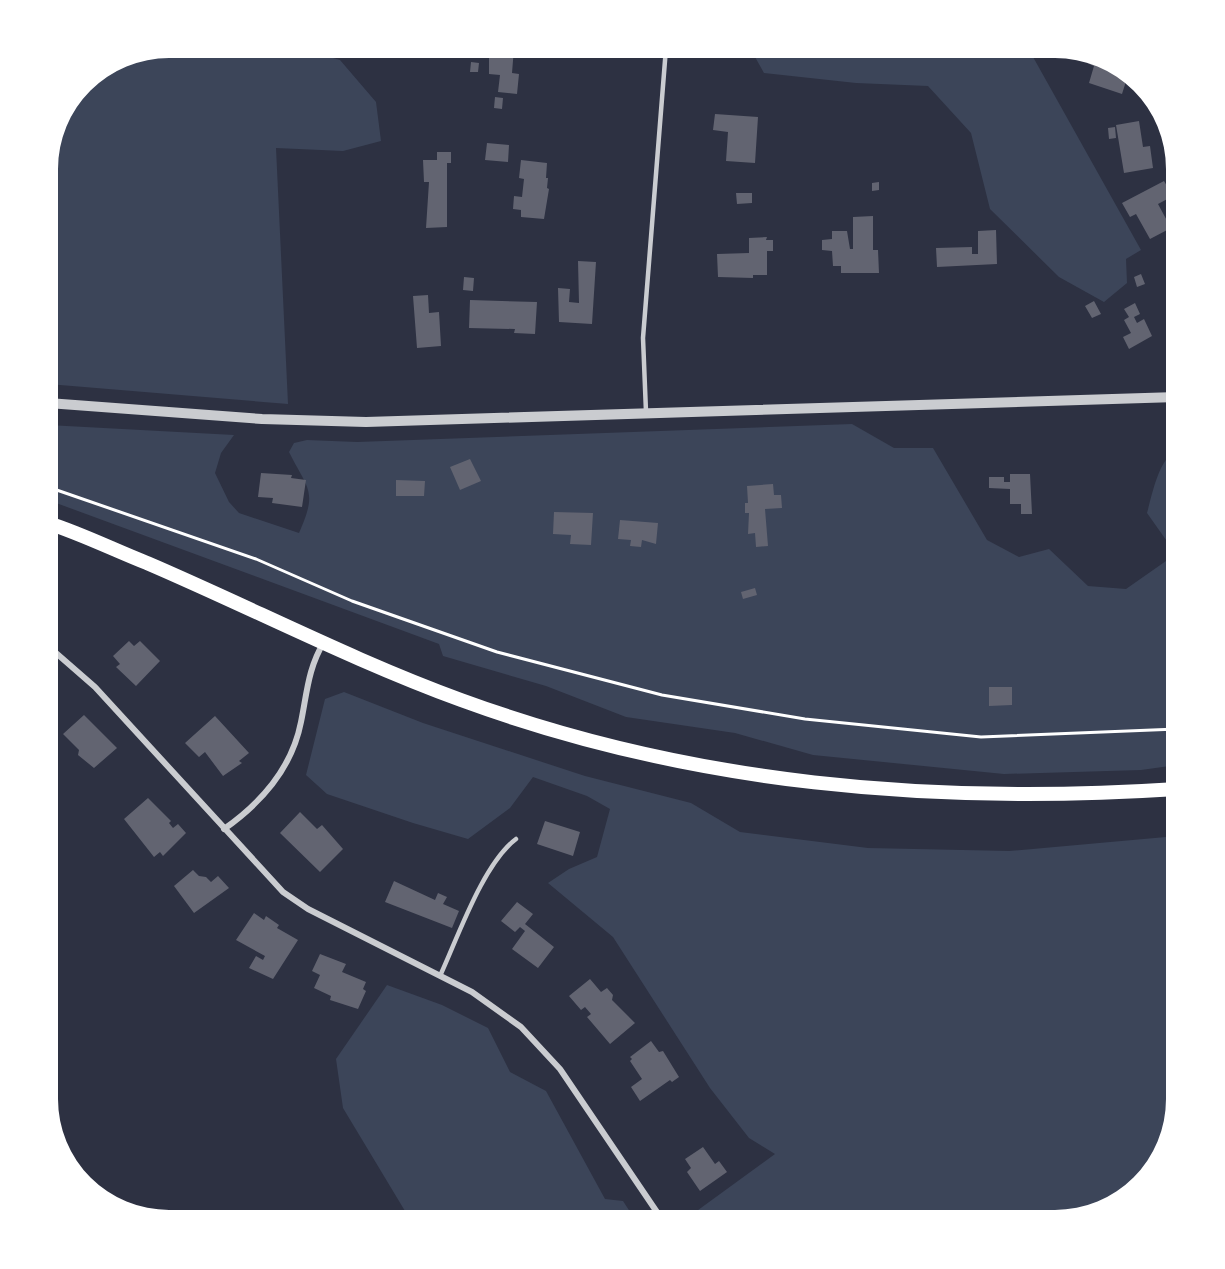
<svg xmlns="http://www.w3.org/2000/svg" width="1225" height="1269" font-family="Manrope,sans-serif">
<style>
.green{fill:#3c4559}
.building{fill:#626471}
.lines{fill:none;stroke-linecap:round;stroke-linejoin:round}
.path{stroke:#fff;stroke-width:3}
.service{stroke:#caccd0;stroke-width:4.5}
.minor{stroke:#caccd0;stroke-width:6}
.tertiary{stroke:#caccd0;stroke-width:10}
.trunk{stroke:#fff;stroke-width:14}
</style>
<rect width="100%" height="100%" fill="#2d3142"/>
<path class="green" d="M 169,48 L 298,48 L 340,60 L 376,102 L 381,141 L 343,151 L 276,148 L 288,404 L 48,384 L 48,161 L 60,116 L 89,78 L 123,57 Z
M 750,48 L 1028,48 L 1141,250 L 1126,259 L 1127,283 L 1104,302 L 1059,277 L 990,209 L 971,133 L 928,86 L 856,83 L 764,73 Z
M 852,424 L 894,448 L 933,448 L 987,540 L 1019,557 L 1049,549 L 1088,586 L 1126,589 L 1176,554 L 1147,513 C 1153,492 1158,461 1177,449 L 1177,765 L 1141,770 L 1004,774 L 813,755 L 735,733 L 626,717 L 546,686 L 443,656 L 439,644 L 48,500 L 48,425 L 234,435 L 221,453 L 215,473 L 229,502 L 239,513 L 299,533 C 318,490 308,490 289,452 L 294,443 L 307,440 L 357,442 Z
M 344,692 L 423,723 L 585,776 L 691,803 L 740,832 L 868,848 L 1009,851 L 1177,836 L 1177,1100 L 1165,1153 L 1135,1191 L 1095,1214 L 1056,1221 L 683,1221 L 775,1154 L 749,1138 L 710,1088 L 613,937 L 548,883 L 569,869 L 597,857 L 610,809 L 587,796 L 533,777 L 510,808 L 468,839 L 413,823 L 327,794 L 306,775 L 325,699 Z
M 387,985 L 442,1005 L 488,1028 L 510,1072 L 546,1091 L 605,1199 L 623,1201 L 636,1221 L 411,1221 L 343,1108 L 336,1059 Z"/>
<path class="building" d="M 489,48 L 514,48 L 512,73 L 519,74 L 517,94 L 498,92 L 500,75 L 489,74 Z
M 1090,55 L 1110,61 L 1115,65 L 1114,68 L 1128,75 L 1122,94 L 1089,83 L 1094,66 L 1087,63 Z
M 471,62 L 479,63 L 478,72 L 470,72 Z
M 495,97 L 503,98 L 502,109 L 494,108 Z
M 715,114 L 758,117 L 755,163 L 726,161 L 728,132 L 713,130 Z
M 1139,121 L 1143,147 L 1150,146 L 1153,168 L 1124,173 L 1116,125 Z
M 1115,127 L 1116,138 L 1109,139 L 1108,128 Z
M 487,143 L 509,145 L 508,162 L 485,160 Z
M 437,152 L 451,152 L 451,163 L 447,163 L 447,227 L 426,228 L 429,182 L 424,182 L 423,160 L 437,160 Z
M 521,160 L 547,163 L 546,178 L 548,178 L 547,188 L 549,189 L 544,219 L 521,217 L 521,210 L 513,209 L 514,196 L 522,197 L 524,179 L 519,178 Z
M 1164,181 L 1173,196 L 1158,204 L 1171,228 L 1150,239 L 1136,214 L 1130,217 L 1122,203 Z
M 879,182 L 879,190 L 872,191 L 872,183 Z
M 736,193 L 752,193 L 752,203 L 737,204 Z
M 873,216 L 873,250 L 878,250 L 879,273 L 841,273 L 841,266 L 833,266 L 832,251 L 822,250 L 822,240 L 832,239 L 832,231 L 847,231 L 850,249 L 853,249 L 853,217 Z
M 996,230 L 997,264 L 937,267 L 936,248 L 972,247 L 972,254 L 978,254 L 978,231 Z
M 767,237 L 766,240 L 773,240 L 773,251 L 767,251 L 767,275 L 753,275 L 753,278 L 718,277 L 717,254 L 749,253 L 749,238 Z
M 578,261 L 596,262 L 592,324 L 559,322 L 558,288 L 570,289 L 569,302 L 579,303 Z
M 1141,274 L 1145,284 L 1137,287 L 1134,277 Z
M 464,277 L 474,278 L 473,291 L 463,290 Z
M 428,295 L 429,313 L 439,312 L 441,346 L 417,348 L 413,296 Z
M 470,300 L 537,302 L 535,334 L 514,333 L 515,329 L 469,328 Z
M 1177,300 L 1177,316 L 1171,317 L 1170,301 Z
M 1094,301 L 1101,314 L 1092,318 L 1085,306 Z
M 1135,303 L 1140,314 L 1134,317 L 1137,323 L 1144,319 L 1152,336 L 1129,349 L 1123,337 L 1131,333 L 1124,320 L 1129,317 L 1124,309 Z
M 470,459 L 481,481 L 460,490 L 450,467 Z
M 261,473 L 292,475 L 291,478 L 306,480 L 302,507 L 272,503 L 273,498 L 258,497 Z
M 1010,474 L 1030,474 L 1032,514 L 1021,514 L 1021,504 L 1010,504 L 1010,489 L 989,488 L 989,477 L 1004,477 L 1004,482 L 1010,482 Z
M 396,480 L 425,481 L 424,496 L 396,496 Z
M 773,484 L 774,495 L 781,495 L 782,508 L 765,509 L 768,546 L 756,547 L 755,533 L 748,534 L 749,513 L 745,513 L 745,503 L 748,503 L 747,486 Z
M 554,512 L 593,513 L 591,545 L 570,544 L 571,535 L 553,534 Z
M 620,520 L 658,523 L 656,544 L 642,540 L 641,547 L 630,546 L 631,540 L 618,539 Z
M 755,588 L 757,595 L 743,599 L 741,592 Z
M 129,641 L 134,646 L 140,641 L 160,661 L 136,686 L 116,667 L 120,664 L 113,656 Z
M 989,687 L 1012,687 L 1012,705 L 989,706 Z
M 84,715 L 117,748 L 94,768 L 78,755 L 79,750 L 63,734 Z
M 215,716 L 249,753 L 239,761 L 242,763 L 223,776 L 205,752 L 199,757 L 185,743 Z
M 148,798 L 171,821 L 169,823 L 173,828 L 178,824 L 186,833 L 163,856 L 160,852 L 154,857 L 124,819 Z
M 300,812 L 317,829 L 322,825 L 343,849 L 320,872 L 280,833 Z
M 545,821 L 580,832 L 573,856 L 537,844 Z
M 193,870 L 199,876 L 206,877 L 211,882 L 218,876 L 229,888 L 194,913 L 174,886 Z
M 394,881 L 435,900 L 438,893 L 447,897 L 443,904 L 459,911 L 452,928 L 385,902 Z
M 517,902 L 533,914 L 525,924 L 554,947 L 538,968 L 512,949 L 525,931 L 520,927 L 515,932 L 501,921 Z
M 254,913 L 264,920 L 266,916 L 279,925 L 277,928 L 298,940 L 273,979 L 249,968 L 256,956 L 263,960 L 265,956 L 236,940 Z
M 320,954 L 346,964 L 342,972 L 366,982 L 363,989 L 366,991 L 358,1009 L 330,1000 L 331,996 L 314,988 L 320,975 L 312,971 Z
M 590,979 L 601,992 L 607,988 L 613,995 L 612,1000 L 635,1023 L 610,1044 L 587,1017 L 591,1014 L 585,1007 L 581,1010 L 569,996 Z
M 651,1041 L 659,1052 L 663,1051 L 679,1077 L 672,1082 L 670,1080 L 640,1101 L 631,1087 L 642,1079 L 630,1061 L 632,1059 L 630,1057 Z
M 703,1147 L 715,1164 L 719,1161 L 727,1172 L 700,1191 L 687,1172 L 691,1168 L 685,1159 Z"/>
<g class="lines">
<path class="path" d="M 48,487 L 256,559 L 352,601 L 497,652 L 662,695 L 805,719 L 981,737 L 1177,729"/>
<path class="service" d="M 646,412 L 643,338 L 666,48
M 440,976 C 458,937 483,864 516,839"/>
<path class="minor" d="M 48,646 L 95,687 L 283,892 L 308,909 L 472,992 L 521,1027 L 560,1069 L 663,1221
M 224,829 C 261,803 292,768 301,722 C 307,693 308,668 324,642"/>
<path class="tertiary" d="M 48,403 L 262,419 L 366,422 L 1177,397"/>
<path class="trunk" d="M 48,523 C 82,534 114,550 147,563 C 252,608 354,661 461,700 C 693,785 932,805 1177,789"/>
</g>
<path d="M0 0H1225V1269H0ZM169 58H1055A111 111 0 0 1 1166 169V1099A111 111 0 0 1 1055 1210H169A111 111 0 0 1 58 1099V169A111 111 0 0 1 169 58Z" fill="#fff" fill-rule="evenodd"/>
</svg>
